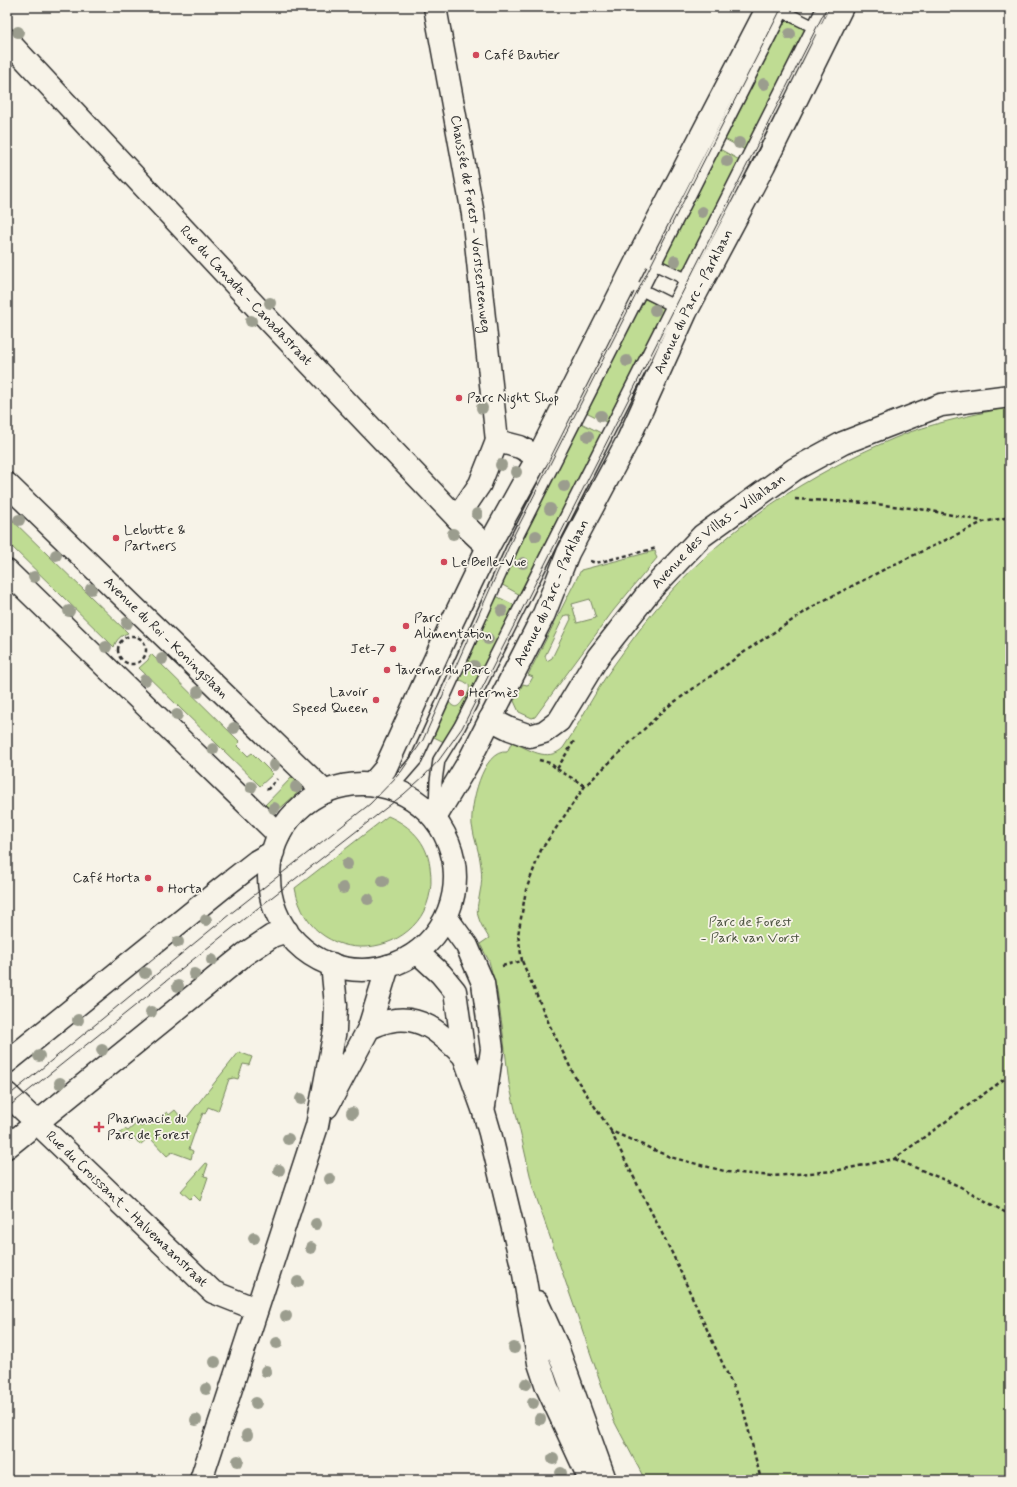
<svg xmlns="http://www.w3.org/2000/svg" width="1017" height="1487" font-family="Mynerve,sans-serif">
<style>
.green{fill:#bfdc93;stroke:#75845f;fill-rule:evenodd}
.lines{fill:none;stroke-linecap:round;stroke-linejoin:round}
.service-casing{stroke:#2b2b2b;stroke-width:14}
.minor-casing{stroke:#2b2b2b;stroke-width:25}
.tertiary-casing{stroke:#2b2b2b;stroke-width:25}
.secondary-casing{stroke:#2b2b2b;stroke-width:25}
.path{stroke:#2b2b2b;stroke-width:2.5;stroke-dasharray:4 3;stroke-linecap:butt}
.service{stroke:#f7f3e8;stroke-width:11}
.minor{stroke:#f7f3e8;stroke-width:22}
.tertiary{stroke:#f7f3e8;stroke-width:22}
.secondary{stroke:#f7f3e8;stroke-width:22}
.tram{stroke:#2b2b2b;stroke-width:1}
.tree{fill:#9b9d8e}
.poi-dot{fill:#d1495b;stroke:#f7f3e8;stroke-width:1.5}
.labels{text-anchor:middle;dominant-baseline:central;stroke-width:3.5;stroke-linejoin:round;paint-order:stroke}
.poi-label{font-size:14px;fill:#2b2b2b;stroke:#f7f3e8;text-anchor:start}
.street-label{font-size:14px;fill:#2b2b2b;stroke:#f7f3e8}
.park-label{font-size:14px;fill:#505745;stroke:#f7f3e8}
</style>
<rect width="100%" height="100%" fill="#f7f3e8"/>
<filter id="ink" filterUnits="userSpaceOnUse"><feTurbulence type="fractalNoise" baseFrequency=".025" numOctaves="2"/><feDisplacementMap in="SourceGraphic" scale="8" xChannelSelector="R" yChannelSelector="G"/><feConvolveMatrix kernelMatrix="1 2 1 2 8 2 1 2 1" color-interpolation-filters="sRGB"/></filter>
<g filter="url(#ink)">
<path class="green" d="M 782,17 L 809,31 L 747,151 L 721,137 Z
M 716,147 L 743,162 L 686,274 L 658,260 Z
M 641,297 L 668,310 L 610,424 L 582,410 Z
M 1010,407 L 1010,1480 L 645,1480 L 614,1421 L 533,1188 L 509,1083 L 502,1025 L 497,991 L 489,961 L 480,944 L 489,938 C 485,931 480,924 478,916 C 476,907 479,900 480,892 C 482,884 482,875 481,867 C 480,853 474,840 472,825 C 470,807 482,749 507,752 L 512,742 C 529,749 547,763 563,748 C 576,730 585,710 597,691 C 608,672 622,654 635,636 C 690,560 763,502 847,460 C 867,450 889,440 910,432 C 943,421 976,414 1010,407 Z
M 577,421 L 605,435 L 522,596 L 499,583 Z
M 7,515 L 128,633 C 121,635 116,640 114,647 L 7,542 Z
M 654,551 L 656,552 L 655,554 L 657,558 L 613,611 L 535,717 L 532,718 L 519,712 L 514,701 L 523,684 L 527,685 L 529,684 L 533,677 L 528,675 L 581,570 ZM 590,599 L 596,618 L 577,623 L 572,604 ZM 566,615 L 570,615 L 571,619 L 552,658 L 547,661 L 545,656 L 564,616 Z
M 494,595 L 516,606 L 470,698 L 444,742 L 432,736 L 448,701 C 456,712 460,705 465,697 C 468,693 470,691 469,685 C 465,682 462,679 456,681 Z
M 151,654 L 240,742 L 237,745 L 248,756 L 252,753 L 273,774 L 260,786 L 139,668 L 148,660 Z
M 295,774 L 301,782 L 302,789 L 276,812 L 271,813 L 263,807 Z
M 388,816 C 411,826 427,842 430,867 C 444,958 311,980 295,888 Z
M 239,1052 L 252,1057 L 249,1065 L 243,1064 L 238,1079 L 234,1078 L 229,1079 L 218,1111 L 208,1107 L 205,1114 L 203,1113 L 199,1123 L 198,1123 L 189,1149 L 193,1151 L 191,1159 L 172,1152 L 167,1156 L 149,1137 L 140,1145 L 134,1137 L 130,1141 L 125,1134 L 123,1136 L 120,1133 L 125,1129 L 128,1131 L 137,1123 L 141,1127 L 151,1119 L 154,1122 L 167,1112 L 169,1115 L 175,1110 L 184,1121 Z
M 206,1163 L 208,1164 L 204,1176 L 208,1177 L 200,1201 L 194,1195 L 190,1199 L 181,1191 Z"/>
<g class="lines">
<g class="service-casing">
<path id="service" d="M 776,8 L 820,30
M 648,261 L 692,282
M 636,287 L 678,308
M 388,787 L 396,783 L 416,760 L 518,535 L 785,7
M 435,810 L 436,781 L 439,760 L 460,726 L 823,7"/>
</g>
<g class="minor-casing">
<g id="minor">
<path id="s1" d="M 435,7 L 473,214 L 497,441 L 520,447 L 538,457"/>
<path id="s2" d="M 7,40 L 260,311 L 457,518 L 488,547"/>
<path d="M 457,518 L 480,484 L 497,441"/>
<path id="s3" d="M 490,719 L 510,729 L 530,736 L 544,732 L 559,721 L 598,657 L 649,592 L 702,536 L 795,469 L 843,443 L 941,405 L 1010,396"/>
<path d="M 369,1028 C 375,1026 382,1022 389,1021 C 422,1013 443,1036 464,1056"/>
<path id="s4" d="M 7,1094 L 213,1292 L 256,1309"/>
</g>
</g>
<g class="tertiary-casing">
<g id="tertiary">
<path id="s5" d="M 7,484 L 325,792"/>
<path d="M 7,571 L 279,835"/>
<path d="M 372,784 L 385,769 L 452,622 L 488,547 L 538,457 L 639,256 L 768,7"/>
<path id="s6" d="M 435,818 L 468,763 L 544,614 L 568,553 L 628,440 L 686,312 L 764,165 L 842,7"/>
<path d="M 327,1107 L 369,1028 L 388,966"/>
<path d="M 201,1480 L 317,1126 L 335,1030 L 336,1005 L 332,964"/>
</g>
</g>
<g class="secondary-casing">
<path id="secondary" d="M269 877a93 93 0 1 1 186 0a93 93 0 1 1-186 0Z
M 446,917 L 467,946 L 483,983 L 492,1049 L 484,1106
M 417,952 L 441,974 L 455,991 L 464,1056 L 483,1109 L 490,1133 L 524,1274 L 539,1363 L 547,1387 L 590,1480
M 7,1062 L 221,889 L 257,861 L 273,852
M 7,1147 L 245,954 L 272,936 L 287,931
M 537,1302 L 556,1344 L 605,1480"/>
</g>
<path class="path" d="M 795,499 L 867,503 L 927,510 L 982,521
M 590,561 L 596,563 L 657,548
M118 650a14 14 0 1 1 28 0a14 14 0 1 1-28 0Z
M 539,760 L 550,763 L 557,769 L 574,741
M 557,769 L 585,786
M 267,790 L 277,779
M 522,961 L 518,935 L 526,890 L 541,850 L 585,786 L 666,708 L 750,648 L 817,604 L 887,568 L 983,522 L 1010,517
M 502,966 L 522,961 L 550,1026 L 575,1077 L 611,1131 L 670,1157 L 728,1172 L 773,1176 L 834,1171 L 894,1159 L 1010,1075
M 611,1132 L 672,1253 L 743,1408 L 761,1480
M 895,1159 L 959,1186 L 1010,1215"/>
<use href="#service" class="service"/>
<use href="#minor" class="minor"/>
<use href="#tertiary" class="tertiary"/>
<use href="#secondary" class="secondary"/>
<path class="tram" d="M 7,1097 L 230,914 L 370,804 L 401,772 L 423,740 L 515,533 L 782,7
M 7,1108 L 235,926 L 404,794 L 424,776 L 439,760 L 462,728 L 827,7"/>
</g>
<g class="tree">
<circle cx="18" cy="32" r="6"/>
<circle cx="790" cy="34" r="6"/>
<circle cx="764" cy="84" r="6"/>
<circle cx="739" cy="143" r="6"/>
<circle cx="727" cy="161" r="6"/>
<circle cx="702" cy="212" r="6"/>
<circle cx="675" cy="261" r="6"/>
<circle cx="270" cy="303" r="6"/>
<circle cx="655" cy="310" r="6"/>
<circle cx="251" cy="321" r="6"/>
<circle cx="627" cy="361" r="6"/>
<circle cx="482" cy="408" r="6"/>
<circle cx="601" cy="416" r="6"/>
<circle cx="588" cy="436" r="6"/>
<circle cx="501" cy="465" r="6"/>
<circle cx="516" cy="472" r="6"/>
<circle cx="564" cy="486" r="6"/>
<circle cx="550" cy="509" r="6"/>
<circle cx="477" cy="514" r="6"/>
<circle cx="19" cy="520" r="6"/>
<circle cx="453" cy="534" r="6"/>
<circle cx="536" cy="536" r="6"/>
<circle cx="56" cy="555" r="6"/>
<circle cx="523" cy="563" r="6"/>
<circle cx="34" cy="577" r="6"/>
<circle cx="91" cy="589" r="6"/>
<circle cx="69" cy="611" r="6"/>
<circle cx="502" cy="611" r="6"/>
<circle cx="127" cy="623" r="6"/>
<circle cx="488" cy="639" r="6"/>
<circle cx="106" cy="647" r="6"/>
<circle cx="162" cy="659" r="6"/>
<circle cx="474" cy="666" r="6"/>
<circle cx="145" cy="680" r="6"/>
<circle cx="198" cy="692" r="6"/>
<circle cx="177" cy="715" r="6"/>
<circle cx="234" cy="728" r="6"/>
<circle cx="213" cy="749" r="6"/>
<circle cx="274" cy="765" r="6"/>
<circle cx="251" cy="787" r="6"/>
<circle cx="296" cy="787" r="6"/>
<circle cx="274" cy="808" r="6"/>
<circle cx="347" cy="864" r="6"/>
<circle cx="383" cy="881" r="6"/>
<circle cx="343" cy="888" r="6"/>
<circle cx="368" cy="899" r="6"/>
<circle cx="206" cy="920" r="6"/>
<circle cx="178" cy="942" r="6"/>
<circle cx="212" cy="960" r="6"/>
<circle cx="145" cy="973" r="6"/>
<circle cx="194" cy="974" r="6"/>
<circle cx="178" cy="986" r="6"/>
<circle cx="151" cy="1012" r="6"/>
<circle cx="78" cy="1020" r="6"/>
<circle cx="102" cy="1050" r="6"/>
<circle cx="39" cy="1056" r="6"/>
<circle cx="60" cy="1083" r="6"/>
<circle cx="301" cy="1099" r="6"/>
<circle cx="352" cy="1113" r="6"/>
<circle cx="288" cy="1139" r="6"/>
<circle cx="279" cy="1170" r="6"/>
<circle cx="330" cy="1179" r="6"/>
<circle cx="316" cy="1224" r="6"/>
<circle cx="254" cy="1238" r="6"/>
<circle cx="311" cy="1248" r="6"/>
<circle cx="298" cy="1282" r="6"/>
<circle cx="286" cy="1316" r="6"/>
<circle cx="277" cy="1343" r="6"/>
<circle cx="514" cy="1348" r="6"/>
<circle cx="215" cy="1362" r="6"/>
<circle cx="266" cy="1371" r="6"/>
<circle cx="526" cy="1384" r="6"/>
<circle cx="206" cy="1389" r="6"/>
<circle cx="256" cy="1403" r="6"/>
<circle cx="533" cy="1403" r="6"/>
<circle cx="540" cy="1419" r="6"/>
<circle cx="196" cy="1420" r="6"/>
<circle cx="247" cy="1435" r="6"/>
<circle cx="553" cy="1459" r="6"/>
<circle cx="238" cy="1461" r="6"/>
<circle cx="561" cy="1473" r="6"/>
</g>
</g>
<g class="poi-dot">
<circle cx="476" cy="55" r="4"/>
<circle cx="459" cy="398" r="4"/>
<circle cx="116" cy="538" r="4"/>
<circle cx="444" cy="562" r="4"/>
<circle cx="406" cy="626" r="4"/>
<circle cx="393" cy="649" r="4"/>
<circle cx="387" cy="670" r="4"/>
<circle cx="461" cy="693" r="4"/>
<circle cx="376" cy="700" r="4"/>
<circle cx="148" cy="878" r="4"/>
<circle cx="160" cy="889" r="4"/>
<path d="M97 1121h4v4h4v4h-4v4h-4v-4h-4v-4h4z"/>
</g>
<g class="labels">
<g class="poi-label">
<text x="484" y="55">Café Bautier</text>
<text x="467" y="398">Parc Night Shop</text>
<text x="124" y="530">Lebutte &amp;<tspan x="124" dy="16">Partners</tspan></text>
<text x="452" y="562">Le Belle-Vue</text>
<text x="414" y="618">Parc<tspan x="414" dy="16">Alimentation</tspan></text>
<text x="385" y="649" text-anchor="end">Jet-7</text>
<text x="395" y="670">Taverne du Parc</text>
<text x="368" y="692" text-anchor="end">Lavoir<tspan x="368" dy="16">Speed Queen</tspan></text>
<text x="469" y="693">Hermès</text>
<text x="140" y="878" text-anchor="end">Café Horta</text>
<text x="168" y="889">Horta</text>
<text x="107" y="1119">Pharmacie du<tspan x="107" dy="16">Parc de Forest</tspan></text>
</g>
<g class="street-label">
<text stroke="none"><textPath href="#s1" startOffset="220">Chaussée de Forest - Vorstsesteenweg</textPath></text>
<text stroke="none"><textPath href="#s2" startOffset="350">Rue du Canada - Canadastraat</textPath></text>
<text stroke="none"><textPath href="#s6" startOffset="578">Avenue du Parc - Parklaan</textPath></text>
<text stroke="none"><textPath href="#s3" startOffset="327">Avenue des Villas - Villalaan</textPath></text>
<text stroke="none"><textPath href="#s6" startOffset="254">Avenue du Parc - Parklaan</textPath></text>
<text stroke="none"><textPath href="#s5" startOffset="221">Avenue du Roi - Koningslaan</textPath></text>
<text stroke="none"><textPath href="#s4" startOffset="166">Rue du Croissant - Halvemaanstraat</textPath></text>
</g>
<g class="park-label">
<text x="750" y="922">Parc de Forest<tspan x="750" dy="16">- Park van Vorst</tspan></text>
</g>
</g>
<rect width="1017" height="1487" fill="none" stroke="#f7f3e8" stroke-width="24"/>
<rect x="12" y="12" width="993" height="1463" fill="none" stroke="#2b2b2b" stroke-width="1.5" filter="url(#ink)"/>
</svg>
